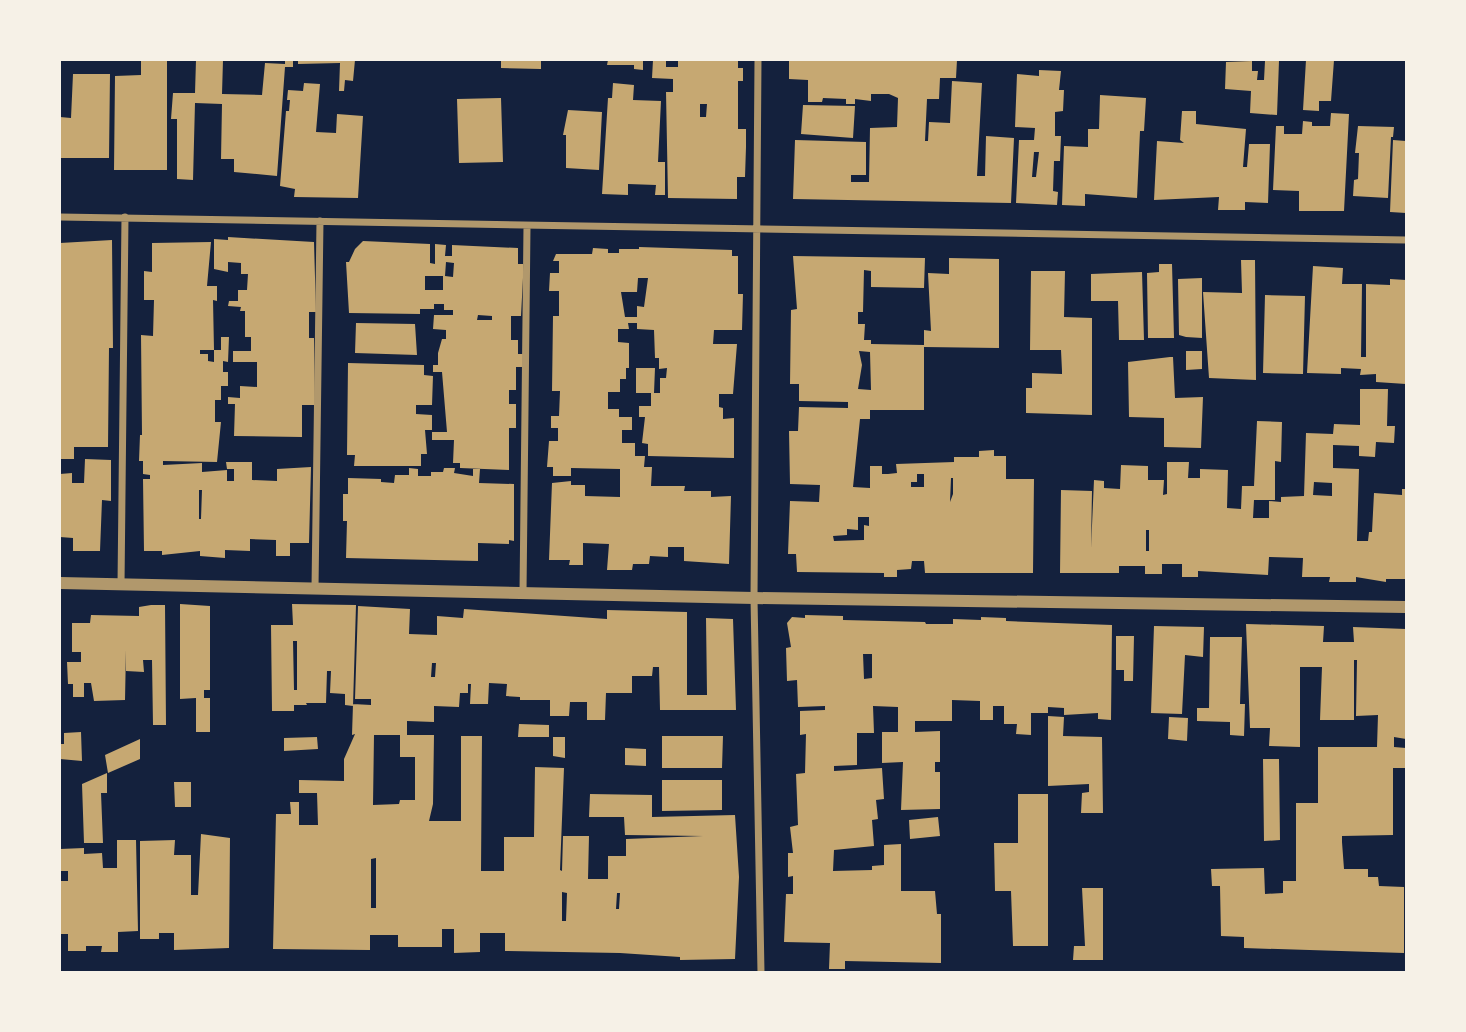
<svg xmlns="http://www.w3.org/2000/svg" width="1466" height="1032" font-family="Ubuntu,sans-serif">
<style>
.building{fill:#c6a872;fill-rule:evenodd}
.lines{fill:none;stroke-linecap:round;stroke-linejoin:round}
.minor{stroke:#b1986c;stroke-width:7}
.tertiary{stroke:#b1986c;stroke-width:12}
</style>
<rect width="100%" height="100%" fill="#14213d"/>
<path class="building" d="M 141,60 L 167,60 L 167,170 L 114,170 L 115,76 L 141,75 Z
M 196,60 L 223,60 L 222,94 L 262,95 L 265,63 L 285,64 L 285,60 L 293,60 L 293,67 L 285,67 L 277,176 L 234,172 L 234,159 L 221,159 L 222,104 L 195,103 L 193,180 L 177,179 L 177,119 L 171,119 L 173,93 L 195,93 Z
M 298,60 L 355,60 L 353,81 L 345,80 L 344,91 L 339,91 L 340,63 L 298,64 Z
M 501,60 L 541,60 L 541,69 L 501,68 Z
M 608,60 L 643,60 L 643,70 L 634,69 L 634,65 L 607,65 Z
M 653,60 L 666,60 L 666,67 L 678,67 L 678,60 L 738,60 L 738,68 L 743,68 L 743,81 L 738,81 L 738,129 L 746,129 L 746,147 L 745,177 L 737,177 L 737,199 L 668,198 L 666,92 L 673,92 L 673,79 L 652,78 ZM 700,104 L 707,104 L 706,117 L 700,117 Z
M 789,60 L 957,60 L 956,78 L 940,78 L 939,99 L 927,99 L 925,141 L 928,141 L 929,122 L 950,123 L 952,81 L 982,83 L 977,176 L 985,176 L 986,136 L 1014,138 L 1011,203 L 793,199 L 795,140 L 866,142 L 866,175 L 851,175 L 851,182 L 869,182 L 870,128 L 897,127 L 898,98 L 889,94 L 871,94 L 871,101 L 855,99 L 855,104 L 846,104 L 846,99 L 823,98 L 822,102 L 808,102 L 808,80 L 789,79 Z
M 1306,60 L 1334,60 L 1331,101 L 1319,101 L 1319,111 L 1303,110 Z
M 1252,61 L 1252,71 L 1258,71 L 1257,80 L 1264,80 L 1265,61 L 1279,61 L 1277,115 L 1250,113 L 1251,91 L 1225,89 L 1226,62 Z
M 1039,70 L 1061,71 L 1059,90 L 1064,90 L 1063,111 L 1055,112 L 1055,136 L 1061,136 L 1060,161 L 1054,161 L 1053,191 L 1058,192 L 1057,205 L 1016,203 L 1019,140 L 1034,140 L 1035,128 L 1015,127 L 1017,74 L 1039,76 ZM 1034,152 L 1039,152 L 1036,177 L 1032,177 Z
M 73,74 L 110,74 L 109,158 L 60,158 L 60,117 L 71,118 Z
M 304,83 L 320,84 L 316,132 L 336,133 L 337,114 L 363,116 L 358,198 L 294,197 L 295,189 L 280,186 L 286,111 L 289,111 L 290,100 L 287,100 L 288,90 L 303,91 Z
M 613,83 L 634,85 L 633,100 L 661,101 L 658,162 L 665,162 L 665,195 L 655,195 L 656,185 L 628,184 L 628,195 L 602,194 L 608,98 L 612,98 Z
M 1100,95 L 1146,98 L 1144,131 L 1140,131 L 1137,198 L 1085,194 L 1085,206 L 1062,205 L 1064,146 L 1088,147 L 1088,129 L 1099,129 Z
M 501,98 L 503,162 L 459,163 L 457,99 Z
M 803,105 L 855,106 L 853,138 L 801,134 Z
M 568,110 L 602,112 L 599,170 L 566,168 L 566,135 L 563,135 Z
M 1182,111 L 1196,111 L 1196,124 L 1246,129 L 1243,167 L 1247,167 L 1249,144 L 1270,144 L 1268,203 L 1245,202 L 1245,210 L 1218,210 L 1219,197 L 1154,200 L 1157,141 L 1184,143 L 1180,140 Z
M 1331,113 L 1349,114 L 1344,211 L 1299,211 L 1299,191 L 1273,190 L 1276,126 L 1284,126 L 1284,134 L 1302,134 L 1303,121 L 1312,122 L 1312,126 L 1330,126 Z
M 1358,126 L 1394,127 L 1393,137 L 1391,137 L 1388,198 L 1353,196 L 1354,180 L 1358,179 L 1359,153 L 1355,153 Z
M 1393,140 L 1406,141 L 1406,213 L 1390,212 Z
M 228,237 L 314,242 L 316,312 L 309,312 L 309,338 L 314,338 L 315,405 L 302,405 L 302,437 L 234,436 L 235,404 L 228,404 L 228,397 L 240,398 L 240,386 L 257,387 L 257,362 L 233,362 L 233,351 L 251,351 L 251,337 L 245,337 L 245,311 L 240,311 L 241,307 L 228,306 L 229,301 L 238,301 L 238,290 L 247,290 L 248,274 L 241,274 L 241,263 L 228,262 L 228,272 L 214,269 L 214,239 L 228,240 Z
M 112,240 L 113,348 L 109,348 L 108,447 L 74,447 L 74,459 L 60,459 L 60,243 Z
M 363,241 L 430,244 L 430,263 L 435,264 L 435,244 L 446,245 L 445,256 L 452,256 L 452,245 L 518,248 L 518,264 L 523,264 L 523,278 L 521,316 L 511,316 L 511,340 L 518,340 L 518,354 L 523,354 L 523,367 L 516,367 L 516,390 L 509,390 L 509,404 L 516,404 L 516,428 L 509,428 L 509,470 L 460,468 L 460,463 L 453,463 L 454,440 L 432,440 L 432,432 L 447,432 L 442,372 L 433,372 L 433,365 L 438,365 L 438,353 L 442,339 L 446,339 L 446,330 L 433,329 L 434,315 L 453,315 L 453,310 L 444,310 L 444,304 L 434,304 L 434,309 L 420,309 L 420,314 L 349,313 L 346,262 L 349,262 L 355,249 ZM 446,262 L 454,263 L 453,277 L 445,276 ZM 425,276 L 443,276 L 443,290 L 425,290 ZM 478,315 L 492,316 L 492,320 L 477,320 Z
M 211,242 L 207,286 L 217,286 L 217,301 L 213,300 L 214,350 L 200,350 L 200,354 L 208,354 L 208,361 L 214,362 L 214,350 L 221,350 L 221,337 L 229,337 L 228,362 L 223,361 L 223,372 L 228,372 L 228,386 L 221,386 L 221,400 L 215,400 L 215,422 L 221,422 L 217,462 L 163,461 L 163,465 L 202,463 L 202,472 L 227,470 L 227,481 L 234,481 L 234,469 L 227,469 L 226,462 L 252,462 L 252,480 L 277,481 L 277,469 L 311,467 L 309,543 L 290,543 L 290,556 L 276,556 L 276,540 L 250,539 L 250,551 L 225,550 L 225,558 L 200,556 L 200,551 L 162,555 L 162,551 L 144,551 L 143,479 L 150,479 L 150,475 L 143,474 L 143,461 L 139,461 L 140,435 L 142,435 L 141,335 L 153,336 L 154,300 L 144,300 L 144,271 L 152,272 L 152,243 ZM 199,490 L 202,490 L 201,519 L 199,519 Z
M 639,247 L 732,250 L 732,256 L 738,256 L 738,294 L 743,294 L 742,330 L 714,330 L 713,344 L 737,344 L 733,394 L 719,394 L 719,407 L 723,408 L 723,419 L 734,418 L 734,458 L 648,456 L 648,444 L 642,443 L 645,417 L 639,417 L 639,406 L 651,406 L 651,393 L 636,393 L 636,368 L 655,368 L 654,393 L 660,393 L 660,378 L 666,378 L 667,368 L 659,369 L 659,358 L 655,358 L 654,330 L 637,329 L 637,323 L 628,323 L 629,329 L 618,329 L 618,342 L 629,343 L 629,368 L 626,368 L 626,379 L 620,379 L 620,392 L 608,392 L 608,409 L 619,409 L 619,417 L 632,417 L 632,430 L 622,430 L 622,443 L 635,443 L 635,456 L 645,456 L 644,467 L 652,467 L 651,486 L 685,486 L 684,491 L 711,491 L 711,497 L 731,496 L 729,564 L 684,561 L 684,547 L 668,547 L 668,557 L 650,556 L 649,564 L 633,564 L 632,570 L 607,570 L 609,544 L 583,543 L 583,565 L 569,565 L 570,560 L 549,560 L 552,483 L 571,481 L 571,485 L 585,485 L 585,496 L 620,497 L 620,469 L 571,468 L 571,476 L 553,476 L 553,467 L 547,467 L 549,441 L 558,441 L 558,428 L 551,428 L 551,416 L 559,416 L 560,391 L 552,391 L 553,316 L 559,316 L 559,291 L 549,291 L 550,273 L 559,273 L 559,261 L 553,261 L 556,254 L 592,254 L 593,248 L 608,249 L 608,253 L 619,253 L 619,249 L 639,249 ZM 638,278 L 648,278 L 644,307 L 637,306 L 637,317 L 625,317 L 621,292 L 637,292 Z
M 793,256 L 925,258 L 924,288 L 871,287 L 871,271 L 864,270 L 863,312 L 858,312 L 858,324 L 865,324 L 864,340 L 871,340 L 871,344 L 924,345 L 924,410 L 870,410 L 870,419 L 860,419 L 853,487 L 870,488 L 870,466 L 882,466 L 882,474 L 888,474 L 897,473 L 896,464 L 954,462 L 954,457 L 979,457 L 979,451 L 994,450 L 994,456 L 1006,456 L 1006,479 L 1034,479 L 1033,573 L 925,573 L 924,561 L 912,561 L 911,569 L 897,570 L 897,577 L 884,577 L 884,573 L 797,572 L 796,554 L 788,554 L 790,501 L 819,502 L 820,485 L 790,484 L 789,431 L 798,431 L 799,407 L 848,408 L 848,402 L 799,401 L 799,384 L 790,384 L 791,310 L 797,309 ZM 859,351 L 870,352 L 871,390 L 858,389 L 862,365 ZM 917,474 L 924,474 L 924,487 L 911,487 L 911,482 L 917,482 ZM 951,478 L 953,478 L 953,494 L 950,502 ZM 858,517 L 869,517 L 869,526 L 864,525 L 864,540 L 834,541 L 833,536 L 847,535 L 847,529 L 858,530 Z
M 949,258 L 999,259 L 999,348 L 924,347 L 924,330 L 931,331 L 928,273 L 949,274 Z
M 1241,260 L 1255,260 L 1256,380 L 1209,378 L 1203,292 L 1242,293 Z
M 1159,264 L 1172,264 L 1174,338 L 1148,338 L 1147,273 L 1159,272 Z
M 1313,266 L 1343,268 L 1342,284 L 1362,284 L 1361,357 L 1366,357 L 1366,284 L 1390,285 L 1390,279 L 1406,280 L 1406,384 L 1376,382 L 1376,374 L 1360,375 L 1361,369 L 1341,368 L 1341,374 L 1307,373 Z
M 1031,271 L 1065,271 L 1064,317 L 1092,318 L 1092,415 L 1026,413 L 1026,388 L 1032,388 L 1032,373 L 1062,374 L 1062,371 L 1061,350 L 1030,350 Z
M 1142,272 L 1144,340 L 1119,340 L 1118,301 L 1091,301 L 1091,274 Z
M 1202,278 L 1202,338 L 1186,337 L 1179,335 L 1178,279 Z
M 1265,295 L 1305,296 L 1303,374 L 1263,373 Z
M 356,323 L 415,324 L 417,355 L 355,353 Z
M 1186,351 L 1202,351 L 1202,369 L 1186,370 Z
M 1170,357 L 1173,357 L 1175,398 L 1203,397 L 1201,448 L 1164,447 L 1164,418 L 1129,417 L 1128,362 Z
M 348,363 L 424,365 L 424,375 L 433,376 L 432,405 L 416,405 L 416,414 L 432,415 L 432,430 L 425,430 L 427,454 L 421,454 L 421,466 L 354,466 L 355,455 L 347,455 Z
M 1360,389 L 1388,389 L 1387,426 L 1395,426 L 1394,443 L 1376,442 L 1375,457 L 1359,456 L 1359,446 L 1333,445 L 1333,468 L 1359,469 L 1357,541 L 1368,541 L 1369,532 L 1372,532 L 1374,493 L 1402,495 L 1402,489 L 1406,489 L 1406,579 L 1386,579 L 1386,582 L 1356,577 L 1356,582 L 1329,582 L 1330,577 L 1302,577 L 1303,558 L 1269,557 L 1268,575 L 1198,571 L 1198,577 L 1182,577 L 1182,564 L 1162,564 L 1162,574 L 1145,574 L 1145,566 L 1119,566 L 1119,573 L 1060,573 L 1061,490 L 1092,491 L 1091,548 L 1094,480 L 1104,481 L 1104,488 L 1120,489 L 1121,465 L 1148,466 L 1148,480 L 1164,480 L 1163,495 L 1167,494 L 1167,462 L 1189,462 L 1188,478 L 1200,478 L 1200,469 L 1228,470 L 1227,508 L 1241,509 L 1242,486 L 1254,486 L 1257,421 L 1282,422 L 1281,462 L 1275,461 L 1275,500 L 1254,500 L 1253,518 L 1269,518 L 1269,501 L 1281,502 L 1281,497 L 1304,496 L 1306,433 L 1333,434 L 1334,424 L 1360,425 ZM 1314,482 L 1332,483 L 1332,496 L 1313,495 ZM 1146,530 L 1149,530 L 1149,551 L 1146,551 Z
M 85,459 L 111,460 L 111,501 L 102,500 L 100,551 L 73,551 L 73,538 L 60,537 L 60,474 L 72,473 L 72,483 L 84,483 Z
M 409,468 L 418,469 L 418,476 L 431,476 L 431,472 L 443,472 L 444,468 L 455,468 L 454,473 L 473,476 L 473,469 L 480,469 L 479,483 L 514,484 L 514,541 L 509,540 L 509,544 L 478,543 L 478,561 L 346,558 L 347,521 L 343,521 L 343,494 L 348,494 L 348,478 L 381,479 L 381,482 L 394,483 L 395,475 L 409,475 Z
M 180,604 L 210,606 L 210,690 L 204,690 L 204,698 L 210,698 L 210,732 L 196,732 L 196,698 L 180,699 Z
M 292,604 L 356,605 L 353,706 L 345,705 L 345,694 L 330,693 L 331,671 L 327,671 L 326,703 L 306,703 L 307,705 L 294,705 L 294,711 L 272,711 L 271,625 L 293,625 ZM 293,641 L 297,641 L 297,690 L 294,690 Z
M 151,605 L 165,605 L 166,725 L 153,725 L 152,660 L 143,660 L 144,672 L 126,671 L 126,650 L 125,700 L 94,701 L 91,683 L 84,683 L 84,697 L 73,697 L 73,684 L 68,684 L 67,662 L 81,662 L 81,652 L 72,652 L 72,623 L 90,623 L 91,615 L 139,616 L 139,607 Z
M 358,606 L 410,609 L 409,634 L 437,635 L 437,616 L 463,618 L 464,609 L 607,619 L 607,610 L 687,612 L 687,695 L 707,695 L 706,618 L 733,619 L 736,710 L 660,710 L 659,667 L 653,667 L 652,676 L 632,676 L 632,693 L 606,693 L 605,720 L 587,720 L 587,702 L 570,702 L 569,716 L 550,716 L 550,700 L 520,700 L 520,697 L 506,696 L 507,684 L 489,683 L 488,704 L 470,704 L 471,684 L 468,684 L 468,693 L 460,693 L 459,707 L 434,706 L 434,722 L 407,721 L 407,735 L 434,735 L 433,804 L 429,821 L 461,821 L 461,736 L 482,736 L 481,871 L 504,871 L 504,837 L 534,837 L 535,767 L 564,768 L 560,870 L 562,871 L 563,836 L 589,836 L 588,879 L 608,879 L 608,856 L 626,856 L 626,839 L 703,836 L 625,835 L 624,817 L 589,817 L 590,794 L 652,795 L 652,817 L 735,815 L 739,877 L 735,959 L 680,960 L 680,957 L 620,953 L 505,951 L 505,933 L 480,933 L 480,952 L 454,953 L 454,929 L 442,929 L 442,947 L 398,947 L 398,935 L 370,935 L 370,950 L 273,949 L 276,814 L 291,814 L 290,802 L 299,802 L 299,825 L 318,825 L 317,793 L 299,793 L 299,780 L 344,781 L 344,759 L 355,734 L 352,735 L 353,704 L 371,705 L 371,699 L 355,699 ZM 432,663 L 436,663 L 435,677 L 431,677 ZM 374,735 L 400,735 L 400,757 L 415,757 L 415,800 L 400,800 L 399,804 L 373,805 ZM 376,858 L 376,908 L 371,908 L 371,859 ZM 562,892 L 567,893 L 566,921 L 562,921 ZM 617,893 L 620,893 L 619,909 L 616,909 Z
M 805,615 L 843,616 L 843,620 L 925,622 L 926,624 L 953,624 L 953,619 L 981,620 L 981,617 L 1006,618 L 1006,621 L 1112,625 L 1111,720 L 1098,719 L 1098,713 L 1064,715 L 1064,708 L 1048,707 L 1048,713 L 1031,713 L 1031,735 L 1016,734 L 1017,724 L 1004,724 L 1004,706 L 993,706 L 993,720 L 980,720 L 980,701 L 952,700 L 952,721 L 915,721 L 915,732 L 940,731 L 940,762 L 935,762 L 935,772 L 940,772 L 940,809 L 901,810 L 903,762 L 882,763 L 882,732 L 898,732 L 898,707 L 873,706 L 874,733 L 857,733 L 857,765 L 834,766 L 834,771 L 882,768 L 884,799 L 876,800 L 878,819 L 872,820 L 874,846 L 834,850 L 833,871 L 872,870 L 872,866 L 884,865 L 884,845 L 901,844 L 901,891 L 935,891 L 937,914 L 941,914 L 941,963 L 845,961 L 845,969 L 829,969 L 830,943 L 784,942 L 786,894 L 793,894 L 793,876 L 788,877 L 788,853 L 793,853 L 790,827 L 798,825 L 796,774 L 805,773 L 806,734 L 800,735 L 800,711 L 825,710 L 825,706 L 798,707 L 797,680 L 787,681 L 786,648 L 791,647 L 787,623 L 792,617 L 805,618 ZM 863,654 L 872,654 L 872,678 L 864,679 Z
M 1246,624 L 1324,626 L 1323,642 L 1354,642 L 1353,627 L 1406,629 L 1406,739 L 1394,737 L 1394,747 L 1406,748 L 1406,768 L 1393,768 L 1393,835 L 1342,836 L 1342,842 L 1344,869 L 1368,869 L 1368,877 L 1378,877 L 1379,886 L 1404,887 L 1404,953 L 1244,948 L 1244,937 L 1221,936 L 1220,886 L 1212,886 L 1211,869 L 1264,868 L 1265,894 L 1283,893 L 1283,881 L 1296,881 L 1296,803 L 1318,803 L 1318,747 L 1377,747 L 1378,715 L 1356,716 L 1357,660 L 1354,660 L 1354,720 L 1320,720 L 1322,667 L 1300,667 L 1300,747 L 1269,746 L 1270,728 L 1250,728 Z
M 1154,626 L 1204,627 L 1203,657 L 1185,655 L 1182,714 L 1151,713 Z
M 1116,636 L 1134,636 L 1133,681 L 1124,681 L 1124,670 L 1116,670 Z
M 1210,637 L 1242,637 L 1240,704 L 1245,704 L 1244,736 L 1230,735 L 1230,722 L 1197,721 L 1197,708 L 1209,708 Z
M 1048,716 L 1064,717 L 1063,736 L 1102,737 L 1103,813 L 1081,813 L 1082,793 L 1089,792 L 1089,784 L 1048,786 Z
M 1169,717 L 1188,718 L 1187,741 L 1168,739 Z
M 519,724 L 549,725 L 549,737 L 518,737 Z
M 81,732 L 82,761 L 60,759 L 60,744 L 64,744 L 64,733 Z
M 662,736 L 723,736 L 722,768 L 662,768 Z
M 317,737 L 318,749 L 284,751 L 284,738 Z
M 553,737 L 565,737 L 565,758 L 553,756 Z
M 140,739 L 140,759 L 108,773 L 105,755 Z
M 625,748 L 646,749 L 646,766 L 625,765 Z
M 1263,759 L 1279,759 L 1280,840 L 1264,841 Z
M 107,773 L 107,793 L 101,793 L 103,843 L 84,843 L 82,784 Z
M 662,780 L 722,780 L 722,810 L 662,811 Z
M 174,782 L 191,782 L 191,807 L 175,807 Z
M 1018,794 L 1048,794 L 1048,946 L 1013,946 L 1011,891 L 995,891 L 994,843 L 1018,843 Z
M 938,817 L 940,836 L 910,839 L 909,820 Z
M 201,834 L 230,838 L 229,948 L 174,950 L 174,933 L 159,933 L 159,939 L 140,939 L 140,841 L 175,840 L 174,855 L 191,855 L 191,895 L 198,895 Z
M 117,840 L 136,840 L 138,931 L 118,932 L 118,952 L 101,952 L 102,946 L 86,946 L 86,951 L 68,951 L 68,934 L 60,934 L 60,881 L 68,881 L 68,871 L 60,871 L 60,849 L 84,848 L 84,854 L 102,853 L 103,868 L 117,868 Z
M 1082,888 L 1103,888 L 1103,960 L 1073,960 L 1074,946 L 1085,946 Z"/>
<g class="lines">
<path class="minor" d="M 758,60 L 754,598 L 761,972
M 60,217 L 1406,240
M 121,585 L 125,217
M 315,588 L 320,221
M 523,593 L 527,226"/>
<path class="tertiary" d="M 60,583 L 754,598 L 1406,607"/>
</g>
<rect width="1466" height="1032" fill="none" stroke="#f6f1e7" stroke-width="122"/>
</svg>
